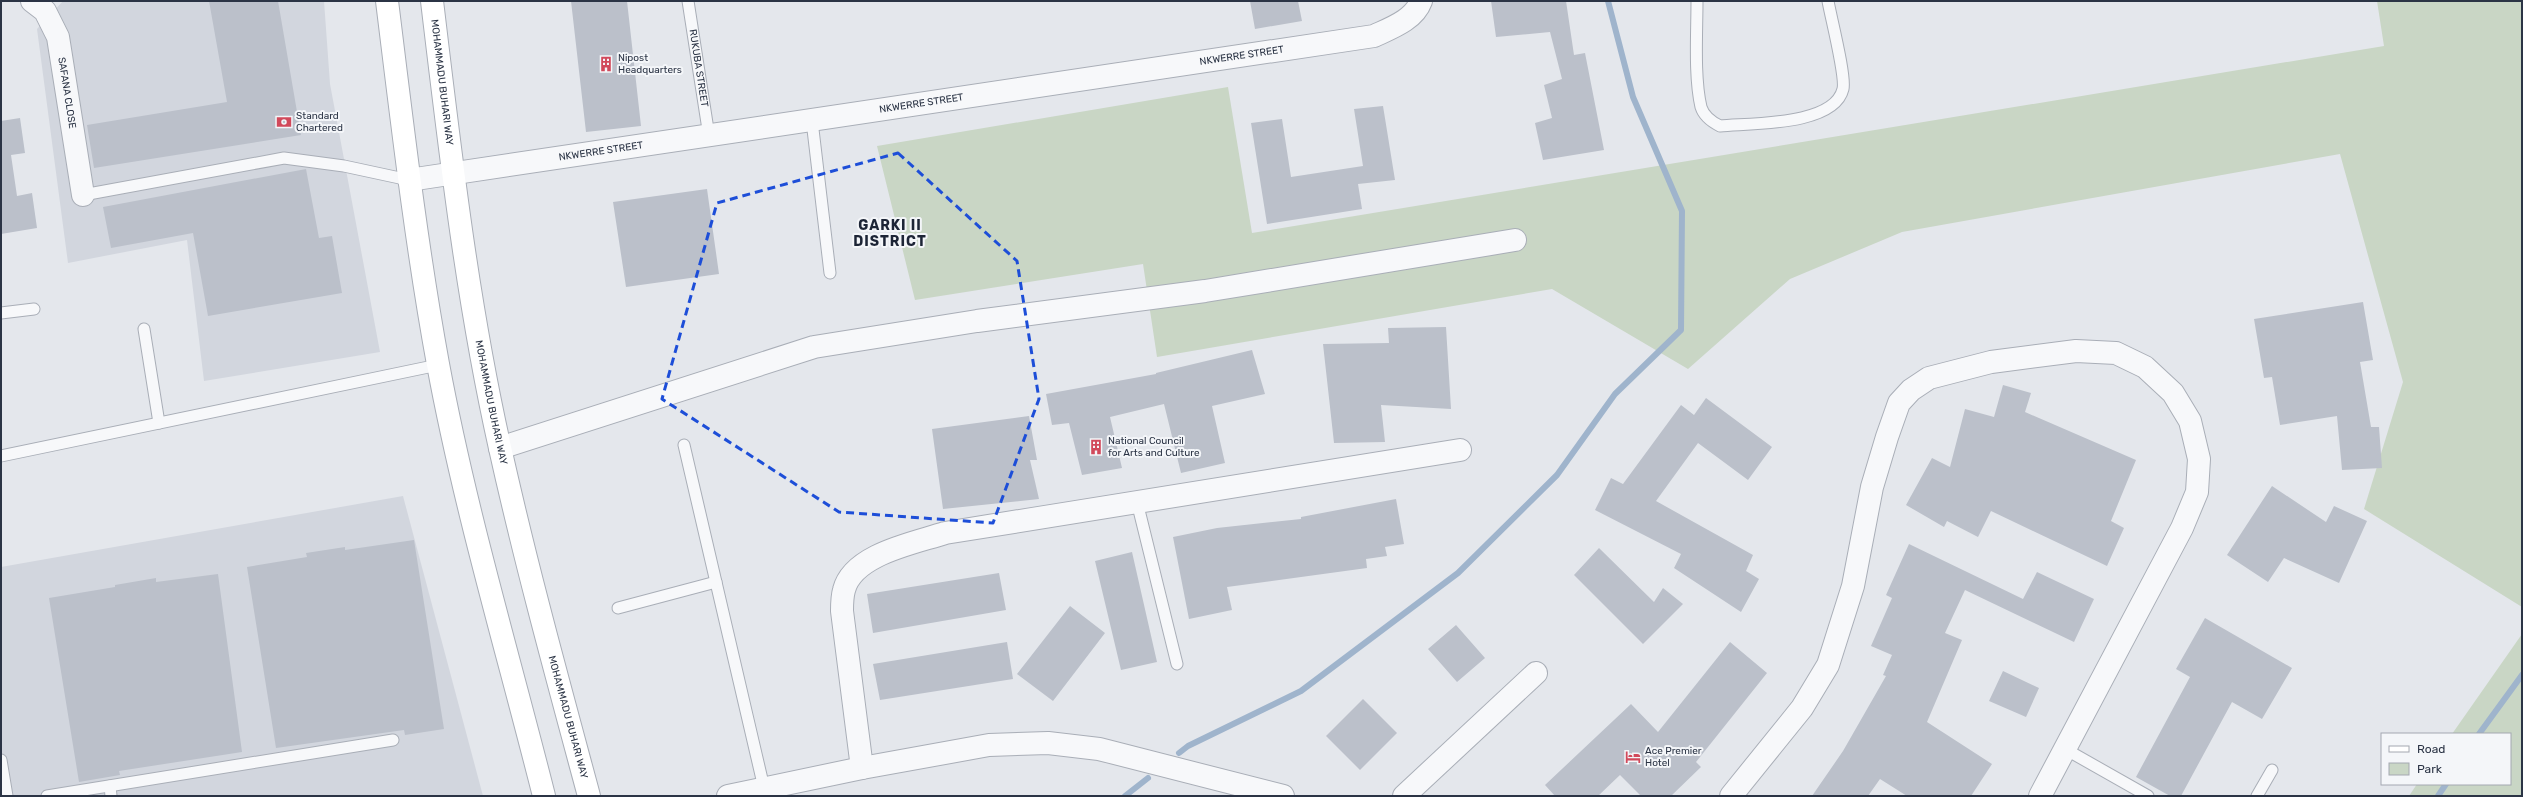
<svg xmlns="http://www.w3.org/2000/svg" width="2523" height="797" font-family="Rubik,sans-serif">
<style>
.built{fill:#d2d6de}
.green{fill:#c9d6c5}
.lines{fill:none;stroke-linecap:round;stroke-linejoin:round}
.stream{stroke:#9fb4cc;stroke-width:6}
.building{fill:#bbc0ca}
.lane-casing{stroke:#a9aeb7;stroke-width:13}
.street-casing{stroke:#a9aeb7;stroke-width:24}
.secondary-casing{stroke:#a9aeb7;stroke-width:24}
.lane{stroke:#f7f8fa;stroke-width:11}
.street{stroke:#f7f8fa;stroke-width:22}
.secondary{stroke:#fff;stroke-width:22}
.marked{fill:none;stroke:#1d4ed8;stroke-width:3;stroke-dasharray:8 5;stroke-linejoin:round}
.labels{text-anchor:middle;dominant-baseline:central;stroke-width:4;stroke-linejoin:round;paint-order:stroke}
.street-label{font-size:10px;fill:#2b3445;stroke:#f4f6f9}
.poi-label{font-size:10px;fill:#2b3445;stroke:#f4f6f9;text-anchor:start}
.district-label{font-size:14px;font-weight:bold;letter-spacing:1px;fill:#1d2536;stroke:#f4f6f9}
</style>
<rect width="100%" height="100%" fill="#e4e7ec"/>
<path class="built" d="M 63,1 L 324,1 L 330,84 L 380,352 L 204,381 L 187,240 L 68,263 L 37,29 Z
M 403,496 L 483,796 L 1,796 L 1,567 Z"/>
<path class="green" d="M 2377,1 L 2522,1 L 2522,607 L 2364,509 L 2403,382 L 2340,154 L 1902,232 L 1790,279 L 1688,369 L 1552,289 L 1157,357 L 1143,264 L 915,300 L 877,146 L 1228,87 L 1252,233 L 2384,46 Z
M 2522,634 L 2522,796 L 2409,796 L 2417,784 L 2510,784 L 2510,734 L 2452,734 Z"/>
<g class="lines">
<path class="stream" d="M 2479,734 L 2522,675
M 1179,753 L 1188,746 L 1301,691 L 1458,573 L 1557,475 L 1615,394 L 1681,330 L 1682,211 L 1633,97 L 1608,1
M 1125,796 L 1148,778
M 2438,796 L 2446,784"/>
</g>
<path class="building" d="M 209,1 L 278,1 L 301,135 L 94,168 L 87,125 L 227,102 Z
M 571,1 L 627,1 L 641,126 L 586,132 Z
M 1250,1 L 1298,1 L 1302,21 L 1255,29 Z
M 1491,1 L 1566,1 L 1574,55 L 1585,53 L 1604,150 L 1543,160 L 1535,123 L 1552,118 L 1544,85 L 1562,79 L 1550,32 L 1496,37 Z
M 1383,106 L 1395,180 L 1358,184 L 1362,209 L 1267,224 L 1251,123 L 1282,119 L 1291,177 L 1363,166 L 1354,109 Z
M 20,118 L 25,153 L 11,155 L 17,196 L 32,193 L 37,228 L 1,234 L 1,121 Z
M 306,169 L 319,238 L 332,236 L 342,293 L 208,316 L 193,233 L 111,248 L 103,207 Z
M 707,189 L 719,274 L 626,287 L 613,202 Z
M 2363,302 L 2373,360 L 2360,362 L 2371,427 L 2379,427 L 2382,468 L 2342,470 L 2337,416 L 2280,425 L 2272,377 L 2264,378 L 2254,319 Z
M 1446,327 L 1451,409 L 1381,405 L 1385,442 L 1334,443 L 1323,344 L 1389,343 L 1388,328 Z
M 1252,350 L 1265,394 L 1212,406 L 1225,463 L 1181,473 L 1164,404 L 1110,417 L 1122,468 L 1082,475 L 1069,423 L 1052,425 L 1046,394 L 1156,374 L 1156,373 Z
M 2003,385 L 2031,393 L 2025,412 L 2136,460 L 2111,521 L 2124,528 L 2107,566 L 1991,511 L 1978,537 L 1947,521 L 1944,527 L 1906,505 L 1932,458 L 1950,467 L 1965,409 L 1994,417 Z
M 1706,398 L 1772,447 L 1748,480 L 1698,443 L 1656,501 L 1753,555 L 1746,571 L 1759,579 L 1741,612 L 1674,568 L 1681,554 L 1595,510 L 1611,478 L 1623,484 L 1681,405 L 1694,415 Z
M 1029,416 L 1037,460 L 1030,460 L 1039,499 L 943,509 L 932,429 Z
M 2272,486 L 2326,522 L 2334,506 L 2367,521 L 2339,583 L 2284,558 L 2268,582 L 2227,555 Z
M 1396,499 L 1404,544 L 1385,547 L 1387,556 L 1366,559 L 1367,568 L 1227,587 L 1232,610 L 1189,619 L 1173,537 L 1217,528 L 1301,519 L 1301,517 Z
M 414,540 L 444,729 L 405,735 L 404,730 L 276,748 L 247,567 L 307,557 L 306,553 L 345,547 L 345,550 Z
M 1909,544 L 2023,599 L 2037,572 L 2094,599 L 2074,642 L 1965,590 L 1945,633 L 1962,640 L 1927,722 L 1992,764 L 1971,796 L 1907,796 L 1880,779 L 1868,796 L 1812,796 L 1843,751 L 1886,676 L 1883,675 L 1892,655 L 1871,646 L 1892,598 L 1886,595 Z
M 1599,548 L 1654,602 L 1663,588 L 1683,604 L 1643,644 L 1574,575 Z
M 1132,552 L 1157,662 L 1121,670 L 1095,561 Z
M 999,573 L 1006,610 L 873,633 L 867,594 Z
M 218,574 L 242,752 L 119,771 L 120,775 L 79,782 L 49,598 L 115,587 L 115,585 L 156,578 L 156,582 Z
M 1070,606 L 1105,633 L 1053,701 L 1017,674 Z
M 2205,618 L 2292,668 L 2262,719 L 2232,702 L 2181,796 L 2170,796 L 2136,777 L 2190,677 L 2176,669 Z
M 1456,625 L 1485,658 L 1457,682 L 1428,649 Z
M 1007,642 L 1013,679 L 880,700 L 873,664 Z
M 1730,642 L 1767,673 L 1696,762 L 1701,767 L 1671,796 L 1641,796 L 1620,775 L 1598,796 L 1555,796 L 1545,785 L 1631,704 L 1658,732 Z
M 2003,671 L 2039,688 L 2026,717 L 1989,701 Z
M 1363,699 L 1397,733 L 1360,770 L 1326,736 Z"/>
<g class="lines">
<g class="lane-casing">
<g id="lane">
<path id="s1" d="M 688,1 L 709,136"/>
<path d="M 1697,1 C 1697,33 1694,77 1701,107 C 1704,117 1712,122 1720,126 C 1751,123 1834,126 1843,89 C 1846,76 1831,18 1828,1"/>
<path d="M 812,121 L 830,273"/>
<path d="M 83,195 L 284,158 L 344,166 L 409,180"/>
<path d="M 1,313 L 34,309"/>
<path d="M 144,329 L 159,423"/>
<path d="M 684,445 L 764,788"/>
<path d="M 1,456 L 438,365"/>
<path d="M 1137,502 L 1177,664"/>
<path d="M 618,608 L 716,582"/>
<path d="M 2065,749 L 2148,796"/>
<path d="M 1,760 L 7,796"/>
<path d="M 110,786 L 111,796"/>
<path d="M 47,796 L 393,740"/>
<path d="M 2257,796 L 2272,770"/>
</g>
</g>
<g class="street-casing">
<g id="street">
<path id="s2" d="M 32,1 L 45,11 L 58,37 L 83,195"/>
<path id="s3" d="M 409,180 L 1374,36 C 1391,28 1414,20 1421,1"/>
<path d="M 500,448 L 814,347 L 977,321 L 1205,291 L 1515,240"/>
<path d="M 862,768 L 842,611 C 842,605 842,597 844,590 C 853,554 915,543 945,533 L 1460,450"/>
<path d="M 728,796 L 862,768 L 989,745 L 1048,743 L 1099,749 L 1283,796"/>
<path d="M 1404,796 L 1536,673"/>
<path d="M 1731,796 L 1802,708 L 1828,665 L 1853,586 L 1872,487 L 1887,437 L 1899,403 L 1911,390 L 1929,378 L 1991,362 L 2076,351 L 2116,353 L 2145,367 L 2173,393 L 2190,421 L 2199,459 L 2197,492 L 2182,528 L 2040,796"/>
</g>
</g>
<g class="secondary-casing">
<g id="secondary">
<path d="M 387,1 C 402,122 416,244 438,364 C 465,510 508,653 544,796"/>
<path id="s4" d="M 432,1 C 450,151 467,301 500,448 C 526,565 558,681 589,796"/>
</g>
</g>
<use href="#lane" class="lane"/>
<use href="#street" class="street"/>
<use href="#secondary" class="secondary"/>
</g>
<path class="marked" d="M 898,153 L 1017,261 L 1039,399 L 993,523 L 839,512 L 662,399 L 717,203 Z"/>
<defs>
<g id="building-bare" transform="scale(1.2)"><path d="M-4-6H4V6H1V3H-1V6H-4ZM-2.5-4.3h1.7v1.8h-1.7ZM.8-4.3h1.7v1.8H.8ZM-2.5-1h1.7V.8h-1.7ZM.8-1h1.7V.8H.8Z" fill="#d1495b" stroke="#f4f6f9" stroke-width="2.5" paint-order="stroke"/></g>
<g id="bank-bare" transform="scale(1.2)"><path d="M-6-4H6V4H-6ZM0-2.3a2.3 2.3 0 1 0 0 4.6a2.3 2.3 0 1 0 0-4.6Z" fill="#d1495b" stroke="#f4f6f9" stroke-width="2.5" paint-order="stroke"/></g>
<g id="hotel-bare" transform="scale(1.2)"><path d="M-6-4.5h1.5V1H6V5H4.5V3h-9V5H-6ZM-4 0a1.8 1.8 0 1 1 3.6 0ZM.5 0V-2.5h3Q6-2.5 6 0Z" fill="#d1495b" stroke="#f4f6f9" stroke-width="2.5" paint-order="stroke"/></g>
</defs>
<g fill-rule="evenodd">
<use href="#building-bare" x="606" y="64"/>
<use href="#bank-bare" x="284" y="122"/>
<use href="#building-bare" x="1096" y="447"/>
<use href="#hotel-bare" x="1633" y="757"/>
</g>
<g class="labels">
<g class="street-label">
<text stroke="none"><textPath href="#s3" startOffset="842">NKWERRE STREET</textPath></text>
<text stroke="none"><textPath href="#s1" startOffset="68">RUKUBA STREET</textPath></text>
<text stroke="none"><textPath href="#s4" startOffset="82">MOHAMMADU BUHARI WAY</textPath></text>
<text stroke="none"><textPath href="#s2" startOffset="102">SAFANA CLOSE</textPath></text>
<text stroke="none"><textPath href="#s3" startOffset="518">NKWERRE STREET</textPath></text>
<text stroke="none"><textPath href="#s3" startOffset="194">NKWERRE STREET</textPath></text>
<text stroke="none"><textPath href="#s4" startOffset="406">MOHAMMADU BUHARI WAY</textPath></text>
<text stroke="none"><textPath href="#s4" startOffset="730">MOHAMMADU BUHARI WAY</textPath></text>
</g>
<g class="poi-label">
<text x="618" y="58">Nipost<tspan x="618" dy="12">Headquarters</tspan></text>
<text x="296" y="116">Standard<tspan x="296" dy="12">Chartered</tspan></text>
<text x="1108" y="441">National Council<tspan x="1108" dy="12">for Arts and Culture</tspan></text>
<text x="1645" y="751">Ace Premier<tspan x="1645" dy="12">Hotel</tspan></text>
</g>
<g class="district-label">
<text x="890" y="225">GARKI II<tspan x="890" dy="16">DISTRICT</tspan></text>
</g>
</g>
<rect width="2523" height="797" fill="none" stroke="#2b3445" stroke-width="4"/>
<rect x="2381" y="733" width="130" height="52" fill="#f4f6f9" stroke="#a4a8b1"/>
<rect x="2389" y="746" width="20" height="6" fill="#ffffff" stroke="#a4a8b1"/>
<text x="2417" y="753" font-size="12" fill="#2b3445">Road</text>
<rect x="2389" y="763" width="20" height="12" fill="#c9d6c5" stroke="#a4a8b1"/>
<text x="2417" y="773" font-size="12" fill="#2b3445">Park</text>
</svg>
